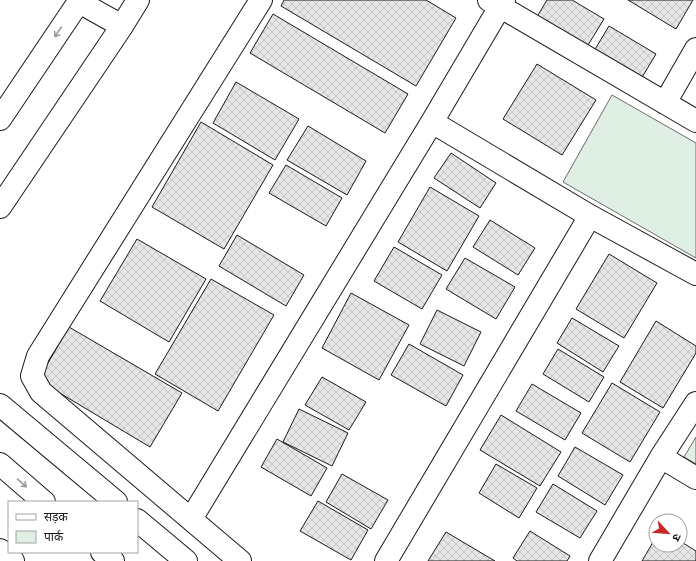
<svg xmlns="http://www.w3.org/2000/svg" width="696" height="561" font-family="'Nunito Sans','Noto Sans Devanagari',sans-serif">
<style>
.park{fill:#e0efe3;stroke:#6a6a6a}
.building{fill:url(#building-cross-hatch);stroke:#1a1a1a}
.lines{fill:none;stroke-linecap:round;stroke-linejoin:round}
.minor-casing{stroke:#1a1a1a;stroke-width:24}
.minor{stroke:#fff;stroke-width:22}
.oneway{stroke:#989898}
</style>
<defs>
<pattern id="building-cross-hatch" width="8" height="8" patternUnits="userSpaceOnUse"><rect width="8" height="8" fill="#e6e6e6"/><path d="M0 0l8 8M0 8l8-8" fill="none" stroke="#c5c5c5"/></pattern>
</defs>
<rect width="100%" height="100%" fill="#fff"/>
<path class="park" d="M 612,95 L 696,143 L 696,258 L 563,182 Z
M 696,437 L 696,464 L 684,457 Z"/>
<path class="building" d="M 284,0 L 426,0 L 456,18 L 416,86 L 281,6 Z
M 547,0 L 572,0 L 604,19 L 585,50 L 535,20 Z
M 628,0 L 693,0 L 676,29 Z
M 273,14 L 408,94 L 385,133 L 250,53 Z
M 609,26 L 656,54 L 638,84 L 591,56 Z
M 537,64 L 596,100 L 562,155 L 503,119 Z
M 236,82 L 299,119 L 275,160 L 213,123 Z
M 201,122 L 273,165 L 224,249 L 152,207 Z
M 308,126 L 366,161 L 347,195 L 287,160 Z
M 451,153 L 496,183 L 480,208 L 434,178 Z
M 286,165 L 342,198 L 326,226 L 269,193 Z
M 430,187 L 479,216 L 447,271 L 398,242 Z
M 490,220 L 535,248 L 518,275 L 473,247 Z
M 237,235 L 304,275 L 286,306 L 219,266 Z
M 137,239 L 206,279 L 169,342 L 100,301 Z
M 394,247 L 442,275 L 422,309 L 374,281 Z
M 609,254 L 657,283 L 624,338 L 576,309 Z
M 465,258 L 515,287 L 496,319 L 446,289 Z
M 211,279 L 274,315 L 218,411 L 155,374 Z
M 351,293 L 409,325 L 379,380 L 322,348 Z
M 437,310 L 481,332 L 464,366 L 420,344 Z
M 572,318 L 619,346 L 603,372 L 557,343 Z
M 656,321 L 696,346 L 696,353 L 663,408 L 620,382 Z
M 69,327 L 182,393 L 150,447 L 38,380 Z
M 409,344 L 463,375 L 446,406 L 391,375 Z
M 558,349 L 604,377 L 589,402 L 543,374 Z
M 322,377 L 366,402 L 349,430 L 305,405 Z
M 612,383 L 660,412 L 630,462 L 582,433 Z
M 532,384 L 581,413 L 565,440 L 516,411 Z
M 299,409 L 348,433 L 332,466 L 283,442 Z
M 501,415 L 561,452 L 540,486 L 480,450 Z
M 277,439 L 327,468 L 311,496 L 261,467 Z
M 575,447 L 623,475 L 605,505 L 558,476 Z
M 496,464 L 537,488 L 519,518 L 479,493 Z
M 342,474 L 388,500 L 371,529 L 326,502 Z
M 553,484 L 597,511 L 580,538 L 536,512 Z
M 318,501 L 368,530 L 351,560 L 300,531 Z
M 530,531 L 570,556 L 567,561 L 517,561 L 513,558 Z
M 446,532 L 495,561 L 428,561 Z
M 656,537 L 656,545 L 680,545 L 680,541 L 696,551 L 696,561 L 642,561 Z"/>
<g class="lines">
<g class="minor-casing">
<path id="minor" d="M 489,0 L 696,121
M 79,2 L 122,26
M 665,103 L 696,49
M 0,119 L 80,0
M 432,122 L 590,216 L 696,274
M 0,207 L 122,26 L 138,0
M 0,405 L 116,502
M 661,457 L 696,478
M 0,464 L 44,502
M 191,519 L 432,122 L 504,0
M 137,520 L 186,561
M 0,550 L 13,561
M 102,552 L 113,561
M 240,561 L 41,392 L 32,376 L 38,356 L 261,0
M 386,561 L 590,216
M 600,561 L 661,457 L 696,403"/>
</g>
<use href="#minor" class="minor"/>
</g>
<defs><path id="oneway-shaft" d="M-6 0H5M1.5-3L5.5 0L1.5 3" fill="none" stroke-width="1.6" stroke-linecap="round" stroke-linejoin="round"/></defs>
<g class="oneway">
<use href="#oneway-shaft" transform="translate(58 32) rotate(124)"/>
<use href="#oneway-shaft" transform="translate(22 483) rotate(41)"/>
</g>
<rect x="8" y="501" width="130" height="52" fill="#ffffff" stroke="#a3a3a3"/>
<rect x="16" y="514" width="20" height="6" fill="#ffffff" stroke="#a3a3a3"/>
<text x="44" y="521" font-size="12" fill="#1a1a1a">सड़क</text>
<rect x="16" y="531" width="20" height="12" fill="#e0efe3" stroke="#a3a3a3"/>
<text x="44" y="541" font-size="12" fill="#1a1a1a">पार्क</text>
<g transform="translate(668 533) rotate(116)"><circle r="19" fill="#ffffff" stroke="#a3a3a3"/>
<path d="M0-3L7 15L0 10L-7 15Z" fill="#c62828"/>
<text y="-6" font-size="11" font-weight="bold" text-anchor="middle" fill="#1a1a1a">उ</text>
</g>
</svg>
